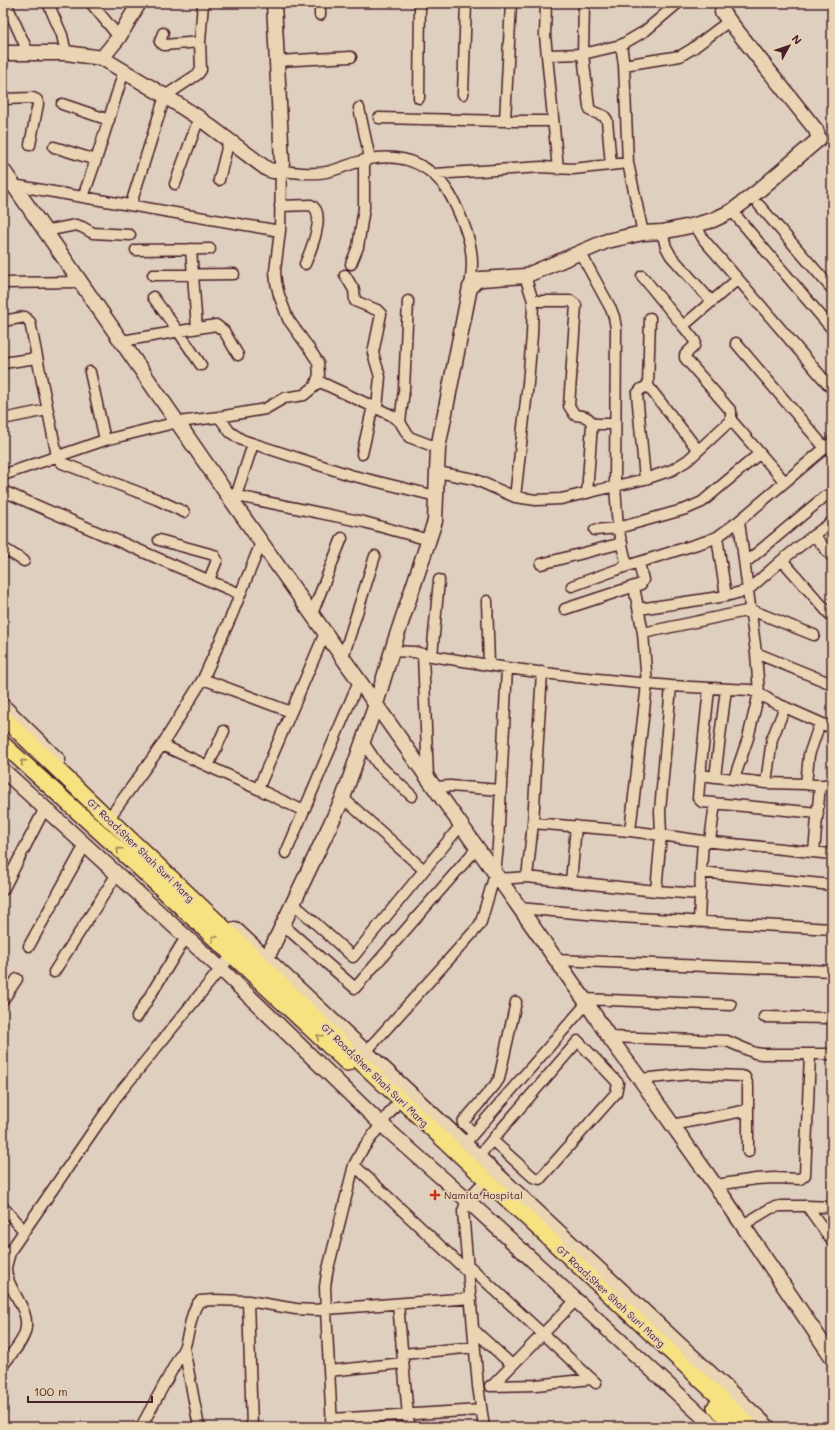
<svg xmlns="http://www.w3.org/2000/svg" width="835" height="1430" font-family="Mali,sans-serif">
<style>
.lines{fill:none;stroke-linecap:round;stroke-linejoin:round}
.street-casing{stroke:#4a1f2b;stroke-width:13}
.secondary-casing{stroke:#4a1f2b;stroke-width:17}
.primary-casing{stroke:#4a1f2b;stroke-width:18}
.street{stroke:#e9d4b3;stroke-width:10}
.secondary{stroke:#e9d4b3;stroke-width:14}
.primary{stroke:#f6e281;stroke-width:15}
.oneway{stroke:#a08056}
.poi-dot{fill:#c8321e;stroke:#e9d4b3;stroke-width:1.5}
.labels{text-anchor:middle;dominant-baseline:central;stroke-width:3.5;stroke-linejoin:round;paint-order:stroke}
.street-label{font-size:10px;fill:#4a1f2b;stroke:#e9d4b3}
.poi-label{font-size:10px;fill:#4a1f2b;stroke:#e9d4b3;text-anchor:start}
</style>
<rect width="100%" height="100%" fill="#decfbe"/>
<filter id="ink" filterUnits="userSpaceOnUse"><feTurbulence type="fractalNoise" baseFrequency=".025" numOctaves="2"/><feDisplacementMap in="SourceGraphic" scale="8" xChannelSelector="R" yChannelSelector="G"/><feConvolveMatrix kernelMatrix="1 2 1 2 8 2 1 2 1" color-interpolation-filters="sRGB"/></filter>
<g filter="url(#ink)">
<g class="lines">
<g class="street-casing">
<path id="street" d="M 6,3 L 28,52
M 48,3 L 62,35 L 66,53
M 91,3 L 119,37
M 546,3 L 545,35 L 558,169
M 584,3 L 583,54 L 621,45 L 624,65 L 628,163
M 320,15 L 320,3
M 163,33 L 160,42 L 164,45 L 200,42
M 621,45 L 645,31 L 678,3
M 547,55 L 583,54 L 589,107 L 591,111 L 604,116 L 607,120 L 611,165
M 277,61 L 351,57
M 624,65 L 680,56 L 692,49 L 729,21
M 463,94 L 466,3
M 419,98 L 420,3
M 3,99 L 33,98 L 37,100 L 38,104 L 30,145
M 62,104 L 109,120
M 359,108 L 370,159
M 379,118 L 505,121 L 553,121
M 505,121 L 511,3
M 54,147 L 96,160
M 434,174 L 542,167 L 573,169 L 628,163 L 643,233
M 219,180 L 229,140
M 175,184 L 199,118
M 13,185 L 280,231
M 83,197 L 96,160 L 124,71
M 131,204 L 165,96 L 198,74 L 201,70 L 200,42 L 203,3
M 759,205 L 832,289
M 280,206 L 311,205 C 327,213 310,252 305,264
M 732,211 L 832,329
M 45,231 L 76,225 L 82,227 L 93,233 L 130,235
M 662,232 L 666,247 L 671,256 L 711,301
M 191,249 L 197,328
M 136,250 L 210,249
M 580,252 L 611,309 L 614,317 L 616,328 L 615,486 L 618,528 L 627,566 L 707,541 L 717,537 L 739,521
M 351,264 L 358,247 L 364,208 L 364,160
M 153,275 L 234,274
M 345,275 L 354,290 L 355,301 L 377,310 L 381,314 L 373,353 L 380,377 L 377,408
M 525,276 L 533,301 L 571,301 L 576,305 L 569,406 L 575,415 C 583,416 589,416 592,424 L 587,493
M 642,276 L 683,326
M 738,279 L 832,389
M 3,283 L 80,282
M 153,297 L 178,331 L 201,365
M 3,321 L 25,317 L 30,322 L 57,456 L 62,463 L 156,499 L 184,512
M 122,341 L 216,325 L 224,331 L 238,355
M 736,343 L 825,448
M 3,363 L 37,358
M 90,372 L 105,440
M 318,381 L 391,415 L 400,422 L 409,437 L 438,448
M 648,386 L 698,450
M 219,417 L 230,432 L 242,440 L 350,475 L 436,496
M 3,419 L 47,410
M 731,420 L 785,482 L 739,521 L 756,653 L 759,693 L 748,738 L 734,779
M 400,422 L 404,390 L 408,301
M 592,424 L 615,424
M 362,454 L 373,406
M 437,472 L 474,479 L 515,497 L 536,500 L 561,499 L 645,479 L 672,470 L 688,460 L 731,420 L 731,411 L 685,358 L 685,355 L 694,346 L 695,341 L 683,326 L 738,279 L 704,240 L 695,225
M 3,475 L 105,440 L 178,422 L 219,417 L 265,409 L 284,398 L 304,395 L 315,386 L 319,375 L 318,362 L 308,347 L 288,319 L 279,295 L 276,282 L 275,271 L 280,231 L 281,171 C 295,172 312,175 326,172 C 341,169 354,162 369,159 C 408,152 437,168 454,202 C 463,221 472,242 472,263 C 472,271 471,279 470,287
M 645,479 L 637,394 L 641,389 L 648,386 L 650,318
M 785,482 L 832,442
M 3,491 L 240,594
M 227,494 L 364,522 L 429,540
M 236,496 L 253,444
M 515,497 L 528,383 L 532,335 L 533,301
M 832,522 L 814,535 L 832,557
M 595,530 L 618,528 L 686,509 L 702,502 L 760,453
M 814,535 L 782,560 L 832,617
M 717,537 L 726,596
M 159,540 L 214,555 L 217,560 L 209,580
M 3,548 L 24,561
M 745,563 L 824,497 L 832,494
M 541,564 L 622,543
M 572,586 L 627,566
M 634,587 L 643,633 L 647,684 L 630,831 L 661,835 L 660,811 L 671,686
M 487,601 L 489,665
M 565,609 L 641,584 L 643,580 L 639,563
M 639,609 L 726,596 L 748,590 L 782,560
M 312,614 L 342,538
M 643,633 L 751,610 L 814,635
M 391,651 L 414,652 L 432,656 L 507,668 L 576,677 L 671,686 L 750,690 L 759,693 L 771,701 L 832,728
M 756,653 L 832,684
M 423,654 L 428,778
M 432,656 L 439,580
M 343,657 L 375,556
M 203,679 L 291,712
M 709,689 L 700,775 L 766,783
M 785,707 L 772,739 L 766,783 L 806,784
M 820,723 L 809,755 L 806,784 C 814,785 826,788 832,781
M 363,742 L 377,763 L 412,796
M 162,745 L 258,789 L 325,633
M 208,766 L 224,731
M 700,775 L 698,798 L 702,802 L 818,813
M 715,777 L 726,689
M 434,787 L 450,786 L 500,790
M 258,789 L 304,811
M 343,798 L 424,870
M 110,820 L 112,814 L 162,745 L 203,679 L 231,617 L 261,543
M 533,823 L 630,831
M 703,841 L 701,872 L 832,885
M 710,841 L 715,803
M 814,852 L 820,785
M 286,853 L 359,681
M 527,877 L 533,823 L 542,672
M 498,879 L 527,877 L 656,891 L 661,835 L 703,841 L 832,854
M 571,882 L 576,826
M 3,890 L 45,808
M 656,891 L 700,894
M 294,904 L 353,957 L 461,825
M 519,908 L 620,917 L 832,929
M 699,922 L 701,872
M 283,925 L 355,988 L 477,848
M 29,946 L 85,845
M 556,960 L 832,971
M 54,972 L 117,874
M 584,999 L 731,1005
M 3,1000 L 17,979
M 137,1017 L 186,937
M 764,1017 L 832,1018
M 609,1037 L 727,1041 L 755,1053 L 762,1054 L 832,1054
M 362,1056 L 478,927 L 481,922 L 495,874 L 498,845 L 507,668
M 640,1079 L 691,1074 L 741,1076 L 745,1077 L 748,1086 L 748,1152
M 672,1125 L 748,1110
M 474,1133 L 463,1123 L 464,1121 L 495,1085 L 499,1079 L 516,1002
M 461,1148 L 587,1003
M 479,1156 L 492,1140 L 578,1041 L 618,1083 L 616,1093 L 540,1179 L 533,1177 L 492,1140
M 354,1165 L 469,1273
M 716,1185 L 756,1179 L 774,1178 L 800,1179 L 805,1175 L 810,1054
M 479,1187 L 467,1200 L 463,1211 L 478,1386 L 484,1427
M 807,1206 L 832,1207
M 3,1207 L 24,1231
M 743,1225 L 771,1208 L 780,1206 L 807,1206 L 832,1241
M 468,1265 L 596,1383
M 248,1301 L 252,1427
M 398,1304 L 409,1427
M 474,1330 L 512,1365
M 184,1348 L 199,1427
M 403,1354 L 475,1347
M 3,1365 C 10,1355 22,1344 25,1332 C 32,1309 6,1290 6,1268 C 7,1262 9,1256 11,1250 L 117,1096 L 236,950
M 329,1371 L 403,1363
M 490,1386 L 536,1385 L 591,1379
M 492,1386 L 576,1300
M 331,1419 L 481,1410
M 141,1427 L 184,1348 C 189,1337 191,1308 200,1301 L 214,1300 L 248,1301 L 296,1309 L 313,1310 L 471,1298
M 332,1427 L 326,1310 L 325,1287 L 327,1273 L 354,1165 L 362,1150 L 394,1107"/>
</g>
<g class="secondary-casing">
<path id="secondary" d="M 3,53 L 66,53 L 102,58 L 165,96 L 199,118 L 267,169 L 273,171 L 281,171 L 282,162 L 274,3
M 102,58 L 119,37 L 139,3
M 3,170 L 227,494 L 584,999 L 609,1037 L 640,1079 L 727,1202 L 832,1357
M 3,706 L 58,760
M 3,770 L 221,969 L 381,1124 L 467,1200 L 714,1427
M 235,929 L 366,1052 L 768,1427
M 253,973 L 262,965 L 267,958 L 343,798 L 376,704 L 394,644 L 435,521 L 438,448 L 470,287 L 476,281 L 481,279 L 525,276 L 607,241 L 643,233 L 662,232 L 695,225 L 713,220 L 732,211 L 757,192 L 819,139 L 816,130 L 722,12 L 724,3"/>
</g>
<g class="primary-casing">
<path id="primary" d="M 3,717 L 110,820 L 241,944 L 358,1060 L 751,1427
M 3,744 L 135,864 L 347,1063
M 715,1407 L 736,1427"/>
</g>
<use href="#street" class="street"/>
<use href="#secondary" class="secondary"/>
<use href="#primary" class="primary"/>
</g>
<defs><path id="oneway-chevron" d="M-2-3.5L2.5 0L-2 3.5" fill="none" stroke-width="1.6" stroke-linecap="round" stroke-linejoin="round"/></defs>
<g class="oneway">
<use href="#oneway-chevron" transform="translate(23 762) rotate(-138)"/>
<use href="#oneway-chevron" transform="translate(119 850) rotate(-138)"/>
<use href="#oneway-chevron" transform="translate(214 938) rotate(-137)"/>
<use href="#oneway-chevron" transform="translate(319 1037) rotate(-137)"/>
</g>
</g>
<path class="poi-dot" d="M433 1189h4v4h4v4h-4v4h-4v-4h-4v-4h4z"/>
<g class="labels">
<g class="street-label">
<text transform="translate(141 850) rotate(44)">GT Road;Sher Shah Suri Marg</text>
<text transform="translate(375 1075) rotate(44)">GT Road;Sher Shah Suri Marg</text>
<text transform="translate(611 1296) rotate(43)">GT Road;Sher Shah Suri Marg</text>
</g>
<g class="poi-label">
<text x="444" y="1195">Namita Hospital</text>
</g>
</g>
<rect width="835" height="1430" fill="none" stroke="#e9d4b3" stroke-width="16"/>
<rect x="8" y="8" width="819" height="1414" fill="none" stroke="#4a1f2b" stroke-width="1.5" filter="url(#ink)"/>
<g transform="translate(789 46) rotate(50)" stroke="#e9d4b3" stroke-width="3" paint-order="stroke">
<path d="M0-3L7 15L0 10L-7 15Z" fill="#4a1f2b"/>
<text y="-6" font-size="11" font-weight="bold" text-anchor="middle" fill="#4a1f2b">N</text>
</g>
<path d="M28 1396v6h124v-6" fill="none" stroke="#4a1f2b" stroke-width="2"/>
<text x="34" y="1396" font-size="12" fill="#4a1f2b" stroke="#e9d4b3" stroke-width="3" paint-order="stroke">100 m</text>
</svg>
